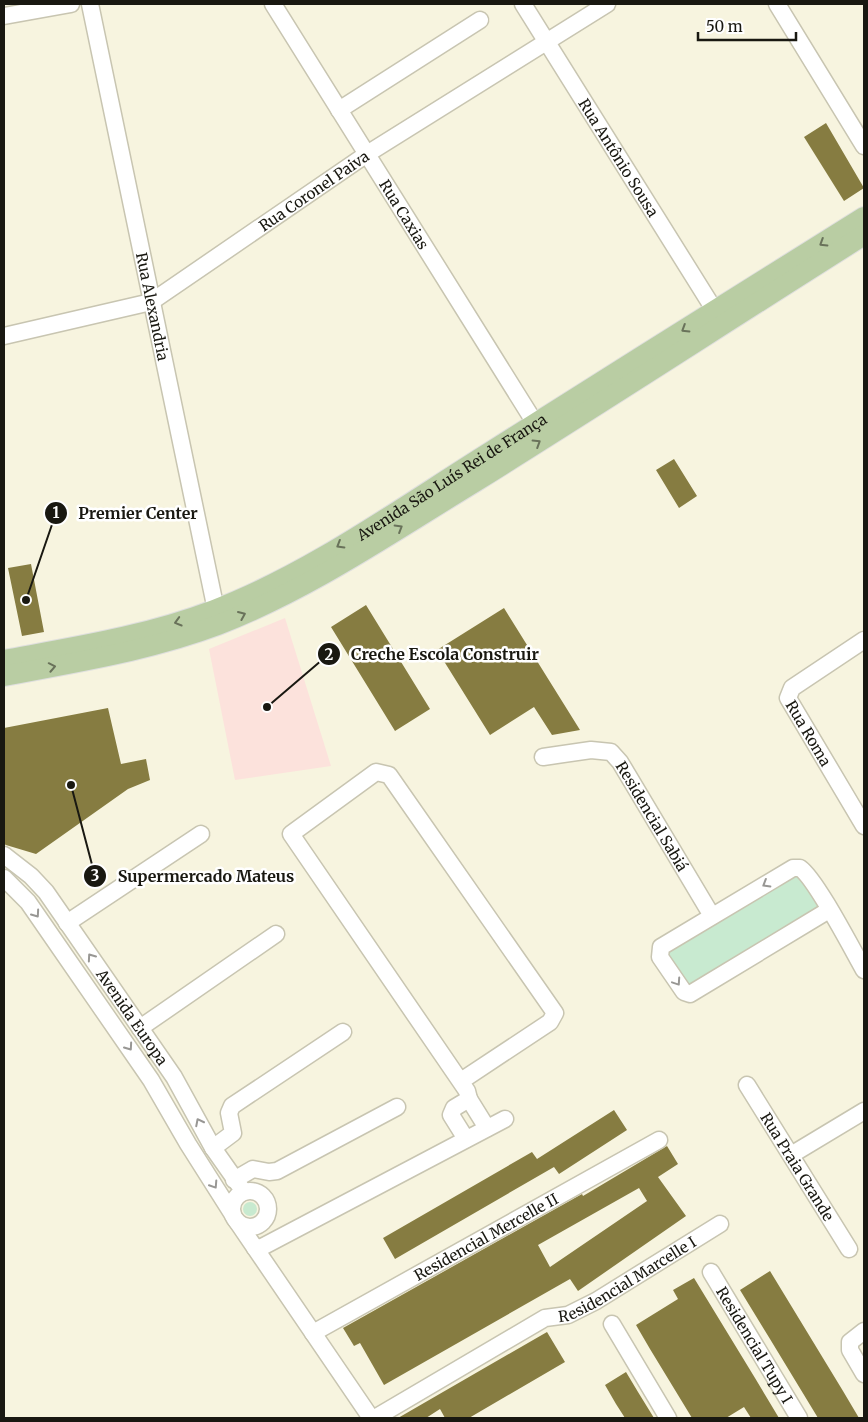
<svg xmlns="http://www.w3.org/2000/svg" width="868" height="1422" font-family="Merriweather,serif">
<style>
.education{fill:#fce2dc}
.green{fill:#c8ead0}
.building{fill:#867c41;fill-rule:evenodd}
.lines{fill:none;stroke-linecap:round;stroke-linejoin:round}
.minor-casing{stroke:#c8c5b1;stroke-width:19}
.major-casing{stroke:#dfdfde;stroke-width:22}
.minor{stroke:#fff;stroke-width:16}
.major{stroke:#b9cda3;stroke-width:20}
.oneway{stroke:#69725a}
.oneway2{stroke:#989794}
.labels{text-anchor:middle;dominant-baseline:central;stroke-width:5;stroke-linejoin:round;paint-order:stroke}
.street-label{font-size:15px;fill:#191811;stroke:#fff}
.leader{fill:none;stroke:#191811;stroke-width:2}
.callout-dot{fill:#191811;stroke:#fff;stroke-width:2}
.mark-label{font-size:15px;text-anchor:middle;font-weight:bold;fill:#fff}
.callout-label{font-size:16px;text-anchor:middle;font-weight:bold;fill:#191811;stroke:#fff;stroke-width:5;stroke-linejoin:round;paint-order:stroke}
</style>
<rect width="100%" height="100%" fill="#f7f4df"/>
<path class="education" d="M 285,618 L 331,766 L 235,780 L 209,649 Z"/>
<path class="green" d="M 792,875 L 801,876 L 820,908 L 689,988 L 668,956 L 670,950 Z
M243 1209a7 7 0 1 1 14 0a7 7 0 1 1-14 0Z"/>
<path class="building" d="M 826,123 L 864,188 L 844,201 L 804,137 Z
M 674,459 L 697,496 L 679,508 L 656,470 Z
M 31,564 L 44,632 L 22,636 L 8,568 Z
M 366,605 L 430,709 L 395,731 L 331,627 Z
M 504,608 L 580,730 L 552,735 L 534,707 L 490,735 L 437,650 Z
M 108,708 L 121,764 L 146,759 L 150,780 L 128,789 L 36,854 L 6,845 L 4,844 L 4,728 Z
M 614,1110 L 627,1130 L 559,1174 L 554,1167 L 395,1259 L 383,1238 L 532,1152 L 537,1159 Z
M 667,1146 L 678,1164 L 658,1177 L 686,1216 L 578,1291 L 570,1279 L 384,1385 L 360,1343 L 354,1346 L 343,1328 L 582,1194 L 583,1196 ZM 639,1188 L 647,1201 L 550,1267 L 538,1245 Z
M 770,1271 L 843,1391 L 859,1418 L 818,1418 L 770,1339 L 740,1290 Z
M 694,1278 L 755,1378 L 779,1418 L 751,1418 L 744,1407 L 726,1418 L 692,1418 L 650,1349 L 636,1325 L 678,1299 L 673,1290 Z
M 547,1332 L 565,1362 L 469,1418 L 445,1418 L 440,1409 L 426,1418 L 398,1418 Z
M 626,1372 L 638,1392 L 654,1418 L 625,1418 L 616,1404 L 605,1385 Z"/>
<g class="lines">
<g class="minor-casing">
<g id="minor">
<path id="s1" d="M 90,4 L 216,610"/>
<path id="s2" d="M 273,4 L 535,423"/>
<path id="s3" d="M 523,4 L 715,311"/>
<path d="M 777,4 L 864,146"/>
<path d="M 4,16 L 71,4"/>
<path d="M 339,110 L 480,20"/>
<path id="s4" d="M 4,336 L 151,302 L 367,154 L 607,4"/>
<path id="s5" d="M 864,640 L 792,688 L 788,698 L 864,826"/>
<path id="s6" d="M 543,757 L 591,750 L 611,752 L 620,762 L 712,916"/>
<path id="s7" d="M 4,855 L 31,876 L 46,892 L 174,1077 L 213,1148 L 244,1192"/>
<path d="M 4,878 L 28,902 L 151,1080 L 188,1144 L 233,1215"/>
<path d="M 829,910 L 690,994 L 684,992 L 660,957 L 661,947 L 793,868 L 800,868 C 816,879 852,949 864,970"/>
<path d="M 67,923 L 201,834"/>
<path d="M 140,1028 L 276,934"/>
<path d="M 461,1081 L 550,1022 L 555,1013 L 389,775 L 376,772 L 291,834 L 467,1091 L 469,1099 L 454,1108 L 451,1115 L 466,1139"/>
<path id="s8" d="M 747,1085 L 849,1249"/>
<path d="M 469,1099 L 487,1128"/>
<path d="M 213,1148 L 233,1133 L 229,1113 L 232,1106 L 343,1032"/>
<path d="M 791,1155 L 864,1111"/>
<path d="M 234,1180 L 253,1169 L 269,1172 L 277,1171 L 397,1107"/>
<circle cx="250" cy="1209" r="18"/>
<path d="M 236,1220 L 371,1418"/>
<path d="M 255,1248 L 262,1247 L 505,1119"/>
<path id="s9" d="M 711,1272 L 799,1418"/>
<path d="M 612,1324 L 668,1418"/>
<path d="M 864,1331 L 850,1342 L 850,1350 L 864,1374"/>
<path id="s10" d="M 313,1333 L 659,1140"/>
<path id="s11" d="M 375,1418 L 545,1318 L 568,1315 L 596,1301 L 720,1224"/>
</g>
</g>
<g class="major-casing">
<g id="major">
<path id="s12" d="M 4,660 C 74,647 146,636 214,610 C 311,573 402,507 490,452 C 614,373 740,295 864,217"/>
<path d="M 4,676 C 76,662 149,651 218,625 C 310,589 391,533 475,482 C 605,401 734,317 864,235"/>
</g>
</g>
<use href="#minor" class="minor"/>
<use href="#major" class="major"/>
</g>
<defs><path id="oneway-chevron" d="M-2-3.5L2.5 0L-2 3.5" fill="none" stroke-width="1.6" stroke-linecap="round" stroke-linejoin="round" transform="scale(1.25)"/></defs>
<g class="oneway">
<use href="#oneway-chevron" transform="translate(823 243) rotate(148)"/>
<use href="#oneway-chevron" transform="translate(685 329) rotate(148)"/>
<use href="#oneway-chevron" transform="translate(537 443) rotate(-32)"/>
<use href="#oneway-chevron" transform="translate(399 528) rotate(-31)"/>
<use href="#oneway-chevron" transform="translate(340 545) rotate(149)"/>
<use href="#oneway-chevron" transform="translate(242 615) rotate(-23)"/>
<use href="#oneway-chevron" transform="translate(178 622) rotate(164)"/>
<use href="#oneway-chevron" transform="translate(52 667) rotate(-11)"/>
</g>
<g class="oneway2">
<use href="#oneway-chevron" transform="translate(766 884) rotate(149)"/>
<use href="#oneway-chevron" transform="translate(36 914) rotate(55)"/>
<use href="#oneway-chevron" transform="translate(91 957) rotate(-125)"/>
<use href="#oneway-chevron" transform="translate(677 982) rotate(56)"/>
<use href="#oneway-chevron" transform="translate(129 1047) rotate(55)"/>
<use href="#oneway-chevron" transform="translate(199 1122) rotate(-117)"/>
<use href="#oneway-chevron" transform="translate(214 1185) rotate(57)"/>
</g>
<g class="labels">
<g class="street-label">
<text stroke="none"><textPath href="#s3" startOffset="181">Rua Antônio Sousa</textPath></text>
<text stroke="none"><textPath href="#s4" startOffset="348">Rua Coronel Paiva</textPath></text>
<text stroke="none"><textPath href="#s2" startOffset="248">Rua Caxias</textPath></text>
<text stroke="none"><textPath href="#s1" startOffset="309">Rua Alexandria</textPath></text>
<text stroke="none"><textPath href="#s12" startOffset="489">Avenida São Luís Rei de França</textPath></text>
<text stroke="none"><textPath href="#s5" startOffset="138">Rua Roma</textPath></text>
<text stroke="none"><textPath href="#s6" startOffset="145">Residencial Sabiá</textPath></text>
<text stroke="none"><textPath href="#s7" startOffset="208">Avenida Europa</textPath></text>
<text stroke="none"><textPath href="#s8" startOffset="96">Rua Praia Grande</textPath></text>
<text stroke="none"><textPath href="#s10" startOffset="198">Residencial Mercelle II</textPath></text>
<text stroke="none"><textPath href="#s11" startOffset="289">Residencial Marcelle I</textPath></text>
<text stroke="none"><textPath href="#s9" startOffset="85">Residencial Tupy I</textPath></text>
</g>
</g>
<path class="leader" d="M26 600L56 513M267 707L329 654M71 785L95 876"/>
<g class="callout-dot">
<circle cx="26" cy="600" r="5"/>
<circle cx="267" cy="707" r="5"/>
<circle cx="71" cy="785" r="5"/>
<circle cx="56" cy="513" r="12"/>
<circle cx="329" cy="654" r="12"/>
<circle cx="95" cy="876" r="12"/>
</g>
<g class="mark-label">
<text x="56" y="518">1</text>
<text x="329" y="660">2</text>
<text x="95" y="881">3</text>
</g>
<g class="callout-label">
<text x="138" y="519">Premier Center</text>
<text x="445" y="660">Creche Escola Construir</text>
<text x="206" y="882">Supermercado Mateus</text>
</g>
<rect width="868" height="1422" fill="none" stroke="#191811" stroke-width="10"/>
<path d="M698 32v8h98v-8" fill="none" stroke="#191811" stroke-width="2.5"/>
<text x="706" y="32" font-size="15" fill="#191811" stroke="#ffffff" stroke-width="4" paint-order="stroke">50 m</text>
</svg>
